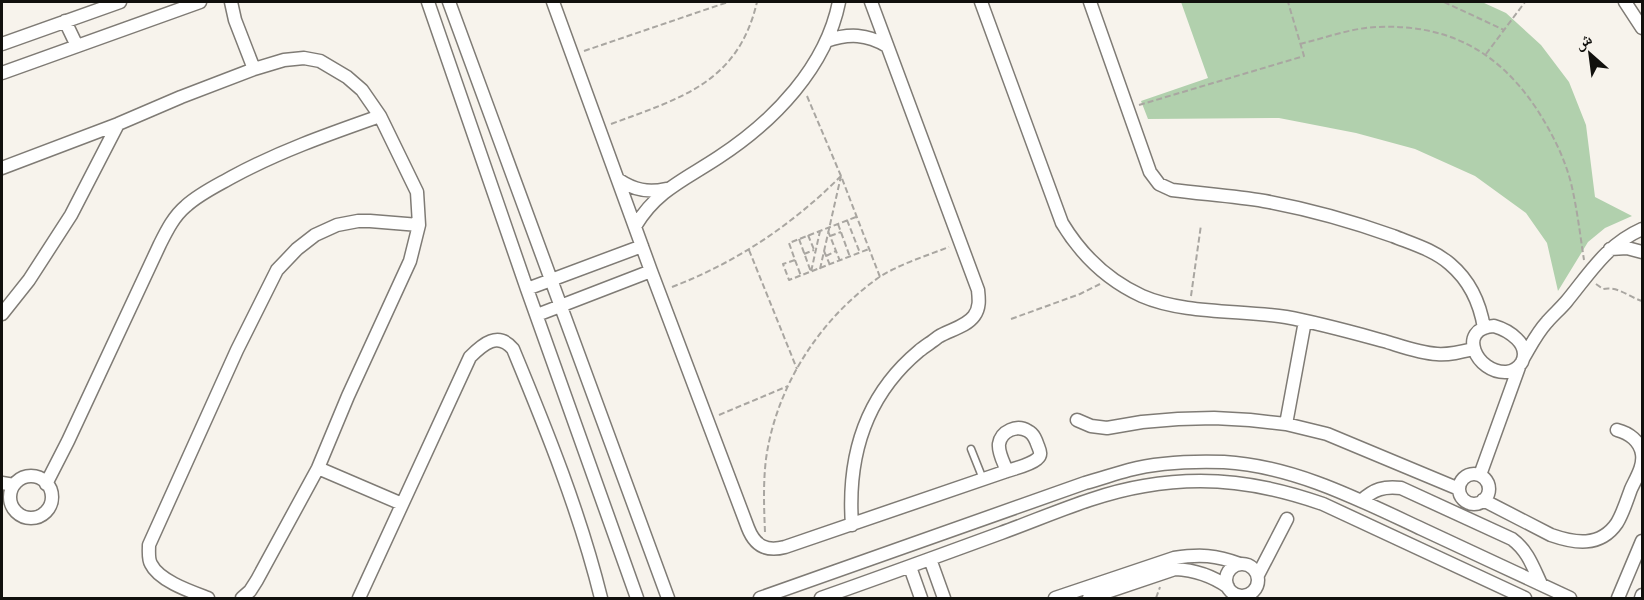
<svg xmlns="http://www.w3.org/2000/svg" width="1644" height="600" font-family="Arial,'Noto Naskh Arabic',sans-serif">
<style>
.green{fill:#b1d0ad}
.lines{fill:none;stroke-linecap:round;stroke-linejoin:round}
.lane-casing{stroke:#7f7b75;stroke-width:9}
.street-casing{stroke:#7f7b75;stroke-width:15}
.path{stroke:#a9a6a1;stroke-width:2;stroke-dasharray:6 3;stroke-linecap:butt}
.lane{stroke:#fff;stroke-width:6}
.street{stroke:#fff;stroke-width:12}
</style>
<rect width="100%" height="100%" fill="#f7f3ec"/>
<path class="green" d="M 1181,2 L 1482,2 L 1506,13 L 1541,45 L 1569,82 L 1586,125 L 1595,197 L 1632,216 L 1605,228 L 1588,242 L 1558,291 L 1547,243 L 1526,213 L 1475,176 L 1415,149 L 1356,133 L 1279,118 L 1148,119 L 1141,101 L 1208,78 Z"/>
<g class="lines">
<g class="lane-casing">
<path id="lane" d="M 971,449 L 983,479"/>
</g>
<g class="street-casing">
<path id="street" d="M 231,2 L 235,20 L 254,69
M 428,2 L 527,289 L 637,598
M 449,2 L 668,598
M 553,2 L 651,271 L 748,528 C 755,546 766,552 785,547 L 1007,471 C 1016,468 1030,465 1037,459 C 1042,455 1040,451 1038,446 C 1036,440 1034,434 1028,431 C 1017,424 1001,431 999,444 C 998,453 1004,463 1007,471
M 981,2 L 1062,223 C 1082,256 1107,280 1142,296 C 1183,314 1241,310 1286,317 C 1319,323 1351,332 1384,341 C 1401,346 1419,353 1437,354 C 1449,355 1461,352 1473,349
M 1090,2 L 1150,172 L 1159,184 L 1172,190 C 1203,194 1234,196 1264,201 C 1308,209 1351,221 1393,236 C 1413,244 1434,250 1450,264 C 1470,281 1480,303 1484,328
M 1625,2 L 1642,28
M 65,21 L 77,46
M 826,41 C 849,33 867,34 887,46
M 2,44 L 120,2
M 2,73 L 200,2
M 2,168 L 118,124 L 181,97 L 254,69 L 284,60 L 304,58 L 320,61 L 347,77 L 362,90 L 380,116 L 417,192 L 419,225
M 619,180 C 634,190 648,193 666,189
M 636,225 C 657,190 686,179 719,157 C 774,121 826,67 839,2
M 1610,249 L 1627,248 L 1642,252
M 527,289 L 642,246
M 2,314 L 29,280 L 71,215 L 118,124
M 537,315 L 651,271
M 1494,326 C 1508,330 1531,344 1522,362 C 1519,367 1513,371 1507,372 C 1476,374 1456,328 1494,326 Z
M 1524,357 C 1531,345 1537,333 1547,322 C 1553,315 1560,309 1566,302 C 1590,273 1606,245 1642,229
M 1077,420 L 1091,426 L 1107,428 L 1142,422 L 1178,419 L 1214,418 L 1250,420 L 1286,424 L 1327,434 L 1459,489
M 1286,424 L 1305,321
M 318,468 L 402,504
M1459 489a15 15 0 1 1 30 0a15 15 0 1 1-30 0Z
M 1480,475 L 1519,367
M10 497a21 21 0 1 1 42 0a21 21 0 1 1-42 0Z
M 2,483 L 14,485
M 46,484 L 68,441 L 160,244 C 167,230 174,216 186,206 C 199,194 216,186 232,177 C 280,151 329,134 380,116
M 1483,500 L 1551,535 C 1574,543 1600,548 1617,523 C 1623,513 1627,500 1631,489 C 1636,478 1644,466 1642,454 C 1640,441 1629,433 1617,430
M 1361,501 C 1374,489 1384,486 1401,488 L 1512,539 C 1528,551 1533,567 1541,584
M 852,525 C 847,456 865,396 919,351 C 925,346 932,342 938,337 C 949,330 966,327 974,316 C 980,308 979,299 978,290 L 871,2
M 930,559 L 944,598
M1226 580a16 16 0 1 1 32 0a16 16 0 1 1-32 0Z
M 910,567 L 921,598
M 1258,575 L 1287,519
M 208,598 C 192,592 159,581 151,564 C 148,559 149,551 149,545 L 237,350 L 277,270 L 297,249 L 315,235 L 337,225 L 358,221 L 370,221 L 419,225 L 410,261 L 348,396 L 318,468 L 257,580 L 250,591 L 242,598
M 359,598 L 470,357 C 483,344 498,331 513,349 C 547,431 580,513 601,598
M 760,598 L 1085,483 C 1100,479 1114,474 1129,470 C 1159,462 1193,461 1224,462 C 1294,466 1360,500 1422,529 C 1471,552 1521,575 1570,598
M 821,598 C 881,577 941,555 1001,533 C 1048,516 1095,494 1144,486 C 1208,475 1263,483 1323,504 L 1525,598
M 1055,598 L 1174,558 C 1200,554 1216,555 1240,564
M 1089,598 L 1175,569 C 1195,570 1211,575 1228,587
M 1618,598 L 1642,541
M 1641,598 L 1642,595"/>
</g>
<path class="path" d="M 1444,2 L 1504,30
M 1300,44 C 1325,38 1351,28 1377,27 C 1447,24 1497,50 1536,108 C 1551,131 1564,156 1571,183 C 1577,208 1580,234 1584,260
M 584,51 L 728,2
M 1486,54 L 1525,2
M 807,96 L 841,176 L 880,277
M 1139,105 L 1304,56 L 1288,2
M 611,124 C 681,98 738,83 757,2
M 856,217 L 789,243 L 795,260 L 783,264 L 789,280 L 869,249
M 847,220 L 860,253
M 838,224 L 850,257
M 828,231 L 840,261
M 808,235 L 815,252
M 830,236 L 841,232
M 799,239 L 811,272 L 820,231
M 749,250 L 797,369
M 824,251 L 830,265
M 804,254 L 814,250
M 826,256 L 836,251
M 795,260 L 801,276
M 820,269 L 841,176
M 1596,284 L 1603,289 C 1618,286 1629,297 1642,301
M 672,287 C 737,262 792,225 841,176
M 1191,296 L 1201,225
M 1011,319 L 1080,294 L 1100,284
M 719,415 L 788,386
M 765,532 C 764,508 763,484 766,459 C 776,387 819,320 878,278 C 899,264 926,256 949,247
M 1156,598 L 1160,587"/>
<use href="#lane" class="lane"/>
<use href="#street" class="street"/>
</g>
<rect width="1644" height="600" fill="none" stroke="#11100d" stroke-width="6"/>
<g transform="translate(1590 54) rotate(332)" stroke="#f7f3ec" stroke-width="4.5" paint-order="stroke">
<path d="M0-4.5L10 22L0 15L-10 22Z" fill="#11100d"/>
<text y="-9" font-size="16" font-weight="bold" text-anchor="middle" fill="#11100d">ش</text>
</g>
</svg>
